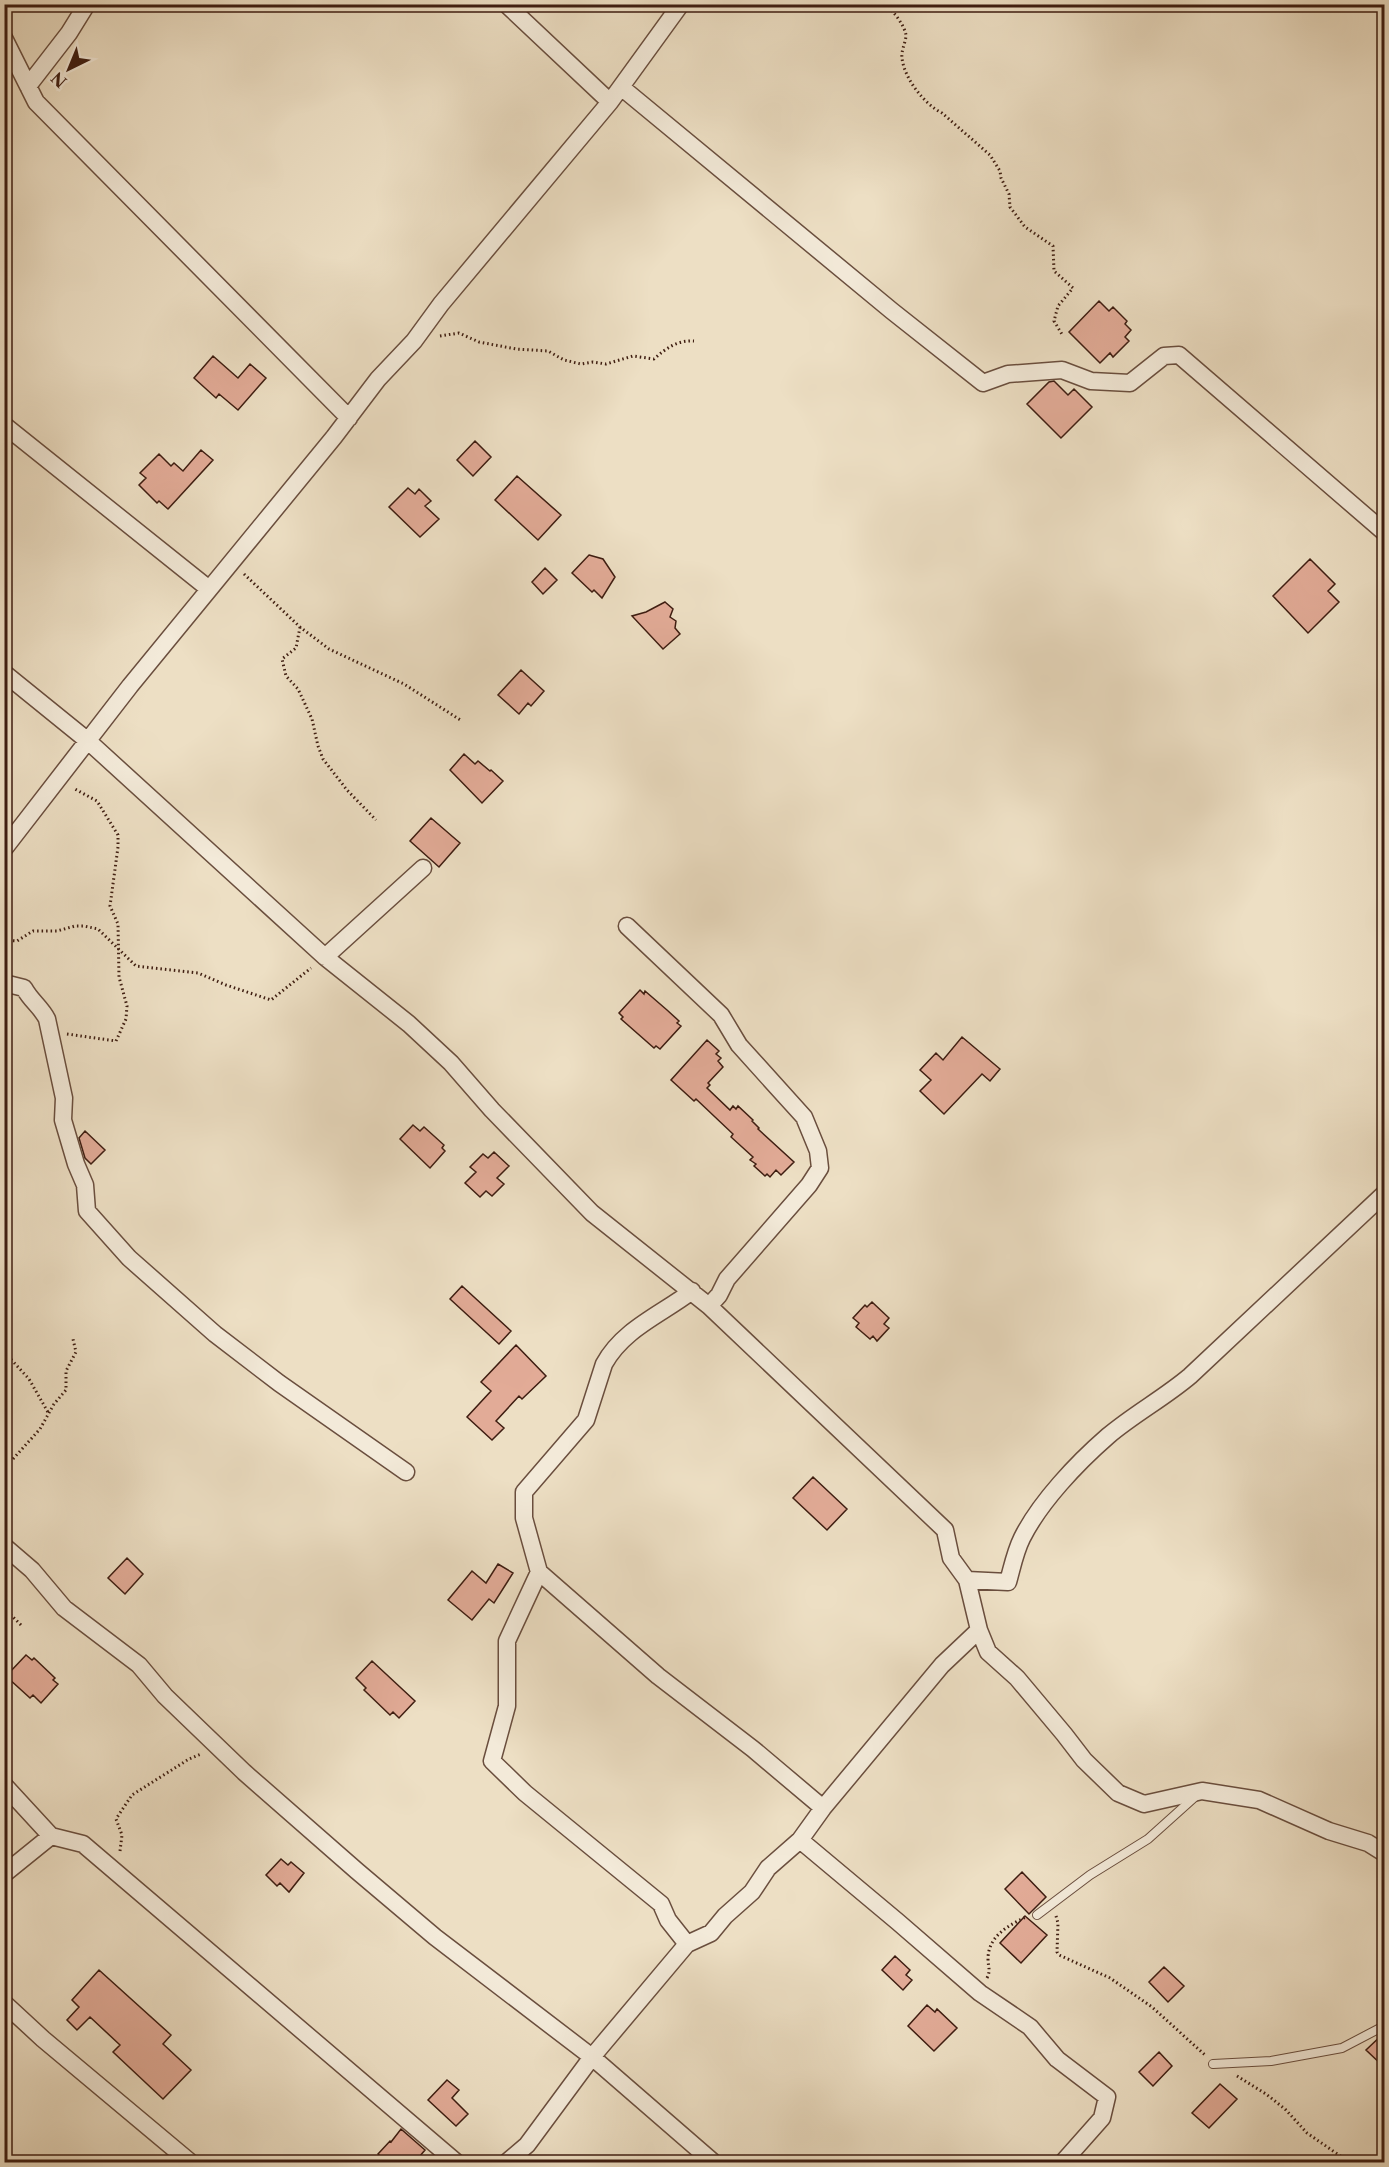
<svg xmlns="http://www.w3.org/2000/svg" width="1389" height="2167" font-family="'Libre Caslon Text',serif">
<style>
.building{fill:#e2ab97;stroke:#3e1d11;stroke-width:1.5}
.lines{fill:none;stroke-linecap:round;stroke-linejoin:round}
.service-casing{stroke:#6a4e3e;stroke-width:10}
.minor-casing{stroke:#6a4e3e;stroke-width:19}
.path{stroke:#3e1d11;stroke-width:3;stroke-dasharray:1.5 3;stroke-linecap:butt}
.service{stroke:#f3ead9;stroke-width:8}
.minor{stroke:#f3ead9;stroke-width:16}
</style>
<rect width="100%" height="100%" fill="#eddfc4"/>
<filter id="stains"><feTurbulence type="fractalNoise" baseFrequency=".00333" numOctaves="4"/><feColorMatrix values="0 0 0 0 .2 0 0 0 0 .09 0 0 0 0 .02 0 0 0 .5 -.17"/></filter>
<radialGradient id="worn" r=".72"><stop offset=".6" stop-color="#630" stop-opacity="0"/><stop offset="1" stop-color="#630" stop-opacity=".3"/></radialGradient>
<path class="building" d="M 1099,301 L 1109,311 L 1113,307 L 1127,321 L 1125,324 L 1131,330 L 1125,337 L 1129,341 L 1113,357 L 1110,353 L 1100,363 L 1069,332 Z
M 213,356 L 238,378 L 250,364 L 266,378 L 238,410 L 219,394 L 216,398 L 194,378 Z
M 1054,381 L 1068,395 L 1074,389 L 1092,407 L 1061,438 L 1027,404 L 1049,382 Z
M 475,441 L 491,457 L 473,476 L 457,460 Z
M 201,450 L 213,460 L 168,509 L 159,501 L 157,503 L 139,485 L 146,478 L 140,473 L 159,454 L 171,466 L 174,463 L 183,471 Z
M 517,476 L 561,515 L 538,540 L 495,500 Z
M 408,488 L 415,494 L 419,489 L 431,501 L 425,506 L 439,519 L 420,537 L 389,507 Z
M 589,555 L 603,559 L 615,577 L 602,598 L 594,590 L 592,592 L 572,573 Z
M 1310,559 L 1335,584 L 1328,591 L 1339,602 L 1308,633 L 1273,596 Z
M 545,568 L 557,580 L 543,594 L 532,582 Z
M 665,602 L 673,609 L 670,617 L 676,621 L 675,628 L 680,634 L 663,649 L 632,616 L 646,612 Z
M 521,670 L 544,691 L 531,706 L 528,703 L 519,714 L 498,695 Z
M 464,754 L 475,764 L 478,761 L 490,771 L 491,770 L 503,781 L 482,803 L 450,770 Z
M 431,818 L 460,843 L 439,867 L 410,841 Z
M 640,990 L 644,994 L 645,991 L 667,1010 L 679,1021 L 677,1023 L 681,1026 L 660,1049 L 656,1046 L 654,1048 L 621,1019 L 623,1017 L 619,1013 Z
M 962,1037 L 1000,1069 L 990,1081 L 982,1074 L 944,1114 L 920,1091 L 931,1080 L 920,1070 L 936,1053 L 943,1060 Z
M 707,1040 L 719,1051 L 716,1054 L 721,1058 L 718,1061 L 723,1067 L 708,1083 L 710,1085 L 707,1088 L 730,1110 L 733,1106 L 736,1109 L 738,1106 L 753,1120 L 752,1121 L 759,1128 L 758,1129 L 794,1162 L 781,1175 L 776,1170 L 770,1177 L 767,1174 L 765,1176 L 754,1166 L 756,1164 L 750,1160 L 753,1157 L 731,1137 L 733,1134 L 696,1099 L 694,1101 L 671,1080 Z
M 413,1125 L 420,1131 L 424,1127 L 444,1145 L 442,1148 L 445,1151 L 430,1168 L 400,1139 Z
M 85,1131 L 105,1150 L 91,1164 L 85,1158 L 79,1138 Z
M 494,1152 L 509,1166 L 497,1178 L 504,1184 L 492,1196 L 486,1191 L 480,1197 L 465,1183 L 476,1172 L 470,1167 L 483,1154 L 488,1158 Z
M 462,1286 L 511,1331 L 499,1344 L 450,1299 Z
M 872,1302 L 889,1318 L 884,1324 L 889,1328 L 877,1341 L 873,1336 L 870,1339 L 856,1327 L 859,1323 L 853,1318 L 865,1305 L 867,1307 Z
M 516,1345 L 546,1376 L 522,1399 L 519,1396 L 496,1421 L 504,1428 L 492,1440 L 467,1417 L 491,1391 L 481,1382 Z
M 813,1477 L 847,1509 L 827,1530 L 793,1498 Z
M 127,1558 L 143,1574 L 125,1594 L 108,1578 Z
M 498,1564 L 513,1573 L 494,1603 L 489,1599 L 472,1620 L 448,1600 L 472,1571 L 486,1583 Z
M 26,1655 L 32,1660 L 34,1658 L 55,1678 L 53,1680 L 58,1684 L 41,1703 L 33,1695 L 30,1698 L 8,1678 L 11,1675 L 9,1673 Z
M 372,1661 L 415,1701 L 399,1718 L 393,1712 L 390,1715 L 364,1690 L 366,1688 L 356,1678 Z
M 281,1859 L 288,1865 L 291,1862 L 304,1873 L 289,1892 L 280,1883 L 277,1886 L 266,1875 Z
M 1022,1872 L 1046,1897 L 1029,1914 L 1005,1889 Z
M 1025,1916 L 1047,1935 L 1021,1963 L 1000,1943 Z
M 895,1956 L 910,1970 L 906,1975 L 912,1980 L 903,1990 L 882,1970 Z
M 1164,1967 L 1184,1986 L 1168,2002 L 1149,1982 Z
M 99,1970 L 171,2035 L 163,2044 L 191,2070 L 163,2099 L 113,2052 L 120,2045 L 90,2017 L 77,2030 L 67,2020 L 79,2007 L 72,2000 Z
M 927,2005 L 935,2012 L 937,2009 L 957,2028 L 934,2051 L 908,2026 Z
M 1384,2033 L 1384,2067 L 1366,2050 Z
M 1159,2052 L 1172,2066 L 1153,2086 L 1139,2072 Z
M 447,2080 L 459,2090 L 452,2098 L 468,2114 L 456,2126 L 428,2100 Z
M 1220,2084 L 1237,2099 L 1209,2128 L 1192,2113 Z
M 401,2129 L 425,2150 L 414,2163 L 388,2163 L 378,2154 L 390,2141 L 391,2142 Z"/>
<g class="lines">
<g class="service-casing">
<path id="service" d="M 1037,1915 L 1090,1875 L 1148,1839 L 1197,1795
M 1213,2064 L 1271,2061 L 1342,2048 L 1384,2026"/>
</g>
<g class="minor-casing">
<path id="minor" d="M 506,4 L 610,102
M 4,38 L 36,102 L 349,418
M 28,86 L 69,33 L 87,4
M 621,87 L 892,311 L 983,383 L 1008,374 L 1062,370 L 1091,381 L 1130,383 L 1164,356 L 1179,355 L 1384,532
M 4,425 L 209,589
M 4,673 L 88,741 L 325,957 L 409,1024 L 451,1063 L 492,1110 L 592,1213 L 709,1306 L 945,1530 L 951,1558 L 967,1580 L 979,1630 L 988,1652 L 1017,1678 L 1064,1734 L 1084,1760 L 1118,1793 L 1144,1804 L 1202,1791 L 1259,1800 L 1329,1831 L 1368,1843 L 1384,1853
M 4,849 L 130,686 L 334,437 L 378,379 L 414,341 L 441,304 L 610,102 L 681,4
M 627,926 L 721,1015 L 739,1045 L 804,1117 L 818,1151 L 820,1168 L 809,1185 L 727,1279 L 719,1295 L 709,1306
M 325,957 L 423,868
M 4,983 L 24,988 C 31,1001 41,1007 47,1019 L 64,1098 L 63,1120 L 76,1164 L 85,1185 L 87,1211 L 129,1258 L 215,1334 L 279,1383 L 406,1472
M 4,1546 L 32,1570 L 64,1608 L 139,1665 L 165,1696 L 244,1772 L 357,1871 L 435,1937 L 592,2057 L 713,2162
M 539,1572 L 658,1676 L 753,1749 L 823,1808
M 967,1580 L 1008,1582 C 1012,1568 1015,1552 1022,1538 C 1040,1502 1077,1463 1108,1436 C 1134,1414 1164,1398 1190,1376 L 1384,1194
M 4,1785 L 51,1836 L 83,1844 L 456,2162
M 800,1840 L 898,1922 L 980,1993 L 1030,2027 L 1057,2059 L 1107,2097 L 1102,2118 L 1063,2162
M 4,1874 L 51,1836
M 687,1944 L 668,1920 L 661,1904 L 525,1793 L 492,1761 L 507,1706 L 507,1641 L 539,1572 L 524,1518 L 524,1492 L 586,1420 L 604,1364 C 623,1329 662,1314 692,1291
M 4,2003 L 43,2039 L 190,2162
M 507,2162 L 527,2145 L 592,2057 L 687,1944 L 711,1933 L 725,1916 L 752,1892 L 768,1868 L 800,1840 L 823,1808 L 942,1665 L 979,1630"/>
</g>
<path class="path" d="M 885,4 C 893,11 904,24 906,35 C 906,42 901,50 902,58 C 904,78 924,104 942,113 L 990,155 L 1000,171 L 1001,178 L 1009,194 L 1010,207 L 1025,227 L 1053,246 L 1054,271 L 1073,288 L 1058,306 L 1054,321 L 1063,336
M 440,336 L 459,333 L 479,342 L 516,349 L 548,351 L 564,360 L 581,364 L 593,362 L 606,364 L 633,356 L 654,359 C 666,348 678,340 694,341
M 244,574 L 300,627 L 329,649 L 404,684 L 462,721
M 300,627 L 296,648 L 282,659 L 286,676 L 298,689 L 312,719 L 318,746 L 323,759 L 347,790 L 376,820
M 4,940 L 17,941 L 33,931 L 57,931 L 75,926 L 84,926 L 98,929 L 136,966 L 198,973 L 226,985 L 271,1000 L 311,968
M 67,1034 L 116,1041 L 126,1019 L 127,1006 L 119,977 L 118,924 L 110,906 L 118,847 L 118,835 L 97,801 L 73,788
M 4,1348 L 8,1356 L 29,1379 L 49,1414
M 4,1469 L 40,1429 L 54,1404 L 66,1390 L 66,1371 L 76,1352 L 73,1339
M 4,1608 L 22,1626
M 120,1851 L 122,1835 L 116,1819 L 132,1795 L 189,1759 L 201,1754
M 1056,1916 L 1058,1923 L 1057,1952 L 1059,1955 L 1110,1978 L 1152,2007 L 1205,2055
M 987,1978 C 991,1970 988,1967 988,1959 C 988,1936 1009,1925 1026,1917
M 1237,2076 L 1266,2094 L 1285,2109 L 1307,2133 L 1349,2162"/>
<use href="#service" class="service"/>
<use href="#minor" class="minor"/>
</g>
<rect width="1389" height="2167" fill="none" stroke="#eddfc4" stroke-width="24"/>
<rect x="6" y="6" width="1377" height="2155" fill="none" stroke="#3e1d11" stroke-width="3"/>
<rect x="12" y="12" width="1365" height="2143" fill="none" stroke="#3e1d11" stroke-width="1.5"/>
<g transform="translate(69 69) rotate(223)" stroke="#f3ead9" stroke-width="4.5" paint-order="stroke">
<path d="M0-4.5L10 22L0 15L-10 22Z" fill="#3e1d11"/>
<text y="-9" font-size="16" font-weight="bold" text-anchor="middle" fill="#3e1d11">N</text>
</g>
<rect width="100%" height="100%" filter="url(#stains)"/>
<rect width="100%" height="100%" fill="url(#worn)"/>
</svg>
